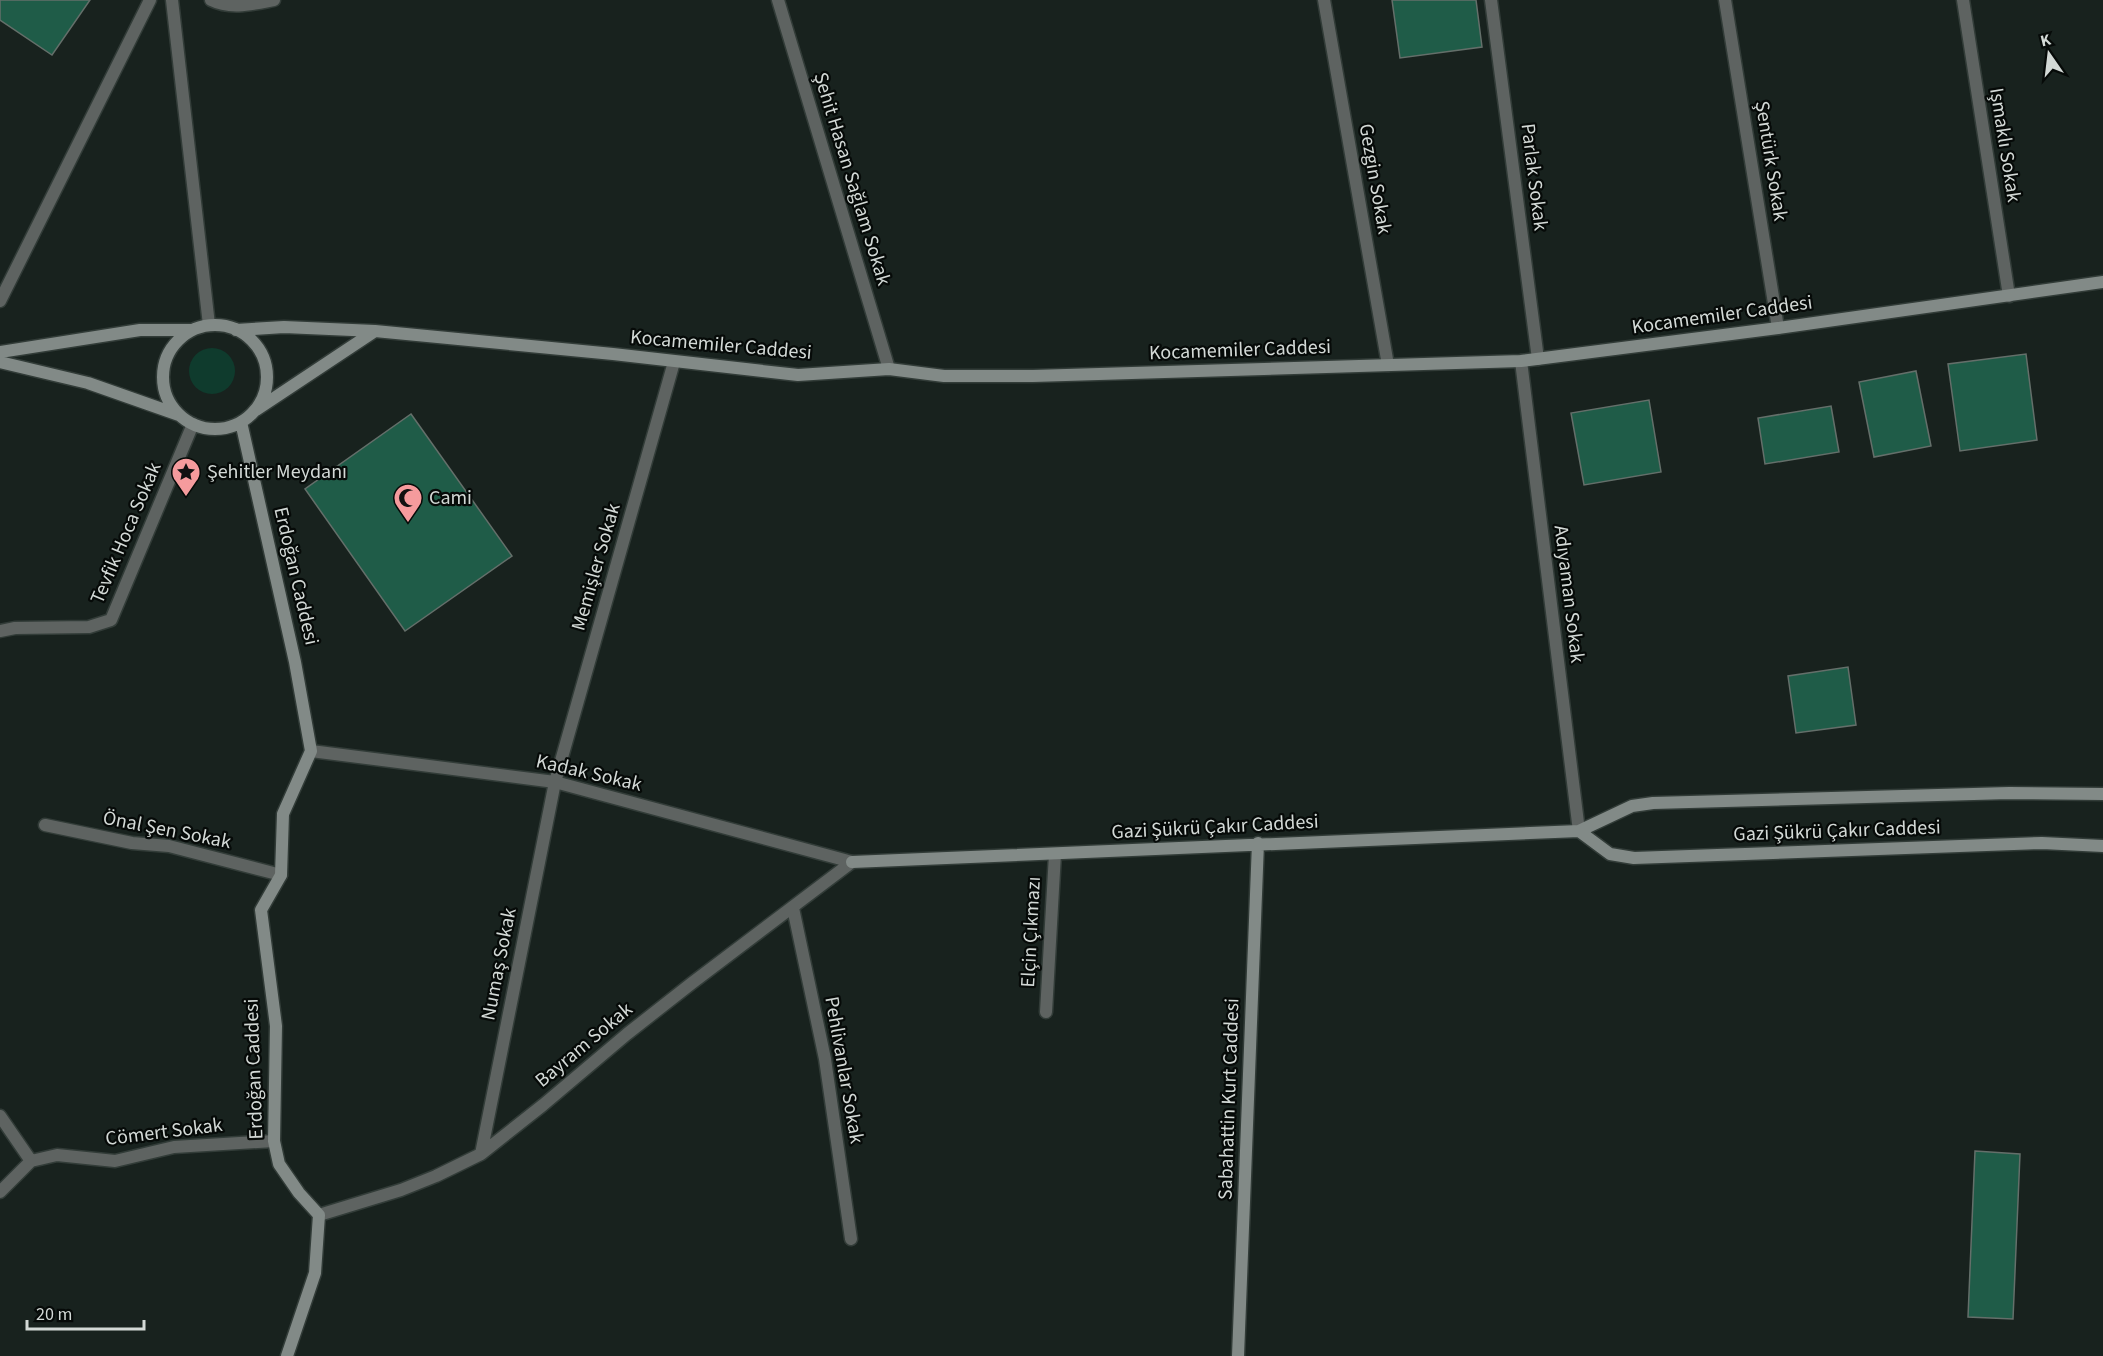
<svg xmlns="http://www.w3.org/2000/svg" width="2103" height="1356" font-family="'Source Sans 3',sans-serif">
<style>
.grass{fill:#0f3b2d}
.building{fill:#1f5c48;stroke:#646f6a;stroke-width:1.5}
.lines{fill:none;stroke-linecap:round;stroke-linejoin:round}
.lane-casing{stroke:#323c38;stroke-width:15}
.street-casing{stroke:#323c38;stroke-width:15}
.secondary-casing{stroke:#323c38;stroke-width:15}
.lane{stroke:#5e6361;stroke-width:12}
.street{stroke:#5e6361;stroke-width:12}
.secondary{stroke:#828a87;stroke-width:12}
.labels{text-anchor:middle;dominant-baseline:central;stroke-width:4.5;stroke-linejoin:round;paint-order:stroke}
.street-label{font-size:20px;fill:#d3d9d6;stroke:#060a08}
.poi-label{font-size:20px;fill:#d3d9d6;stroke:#060a08;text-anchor:start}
</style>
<rect width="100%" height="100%" fill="#18221e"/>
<path class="grass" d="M189 371a23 23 0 1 1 46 0a23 23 0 1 1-46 0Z"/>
<path class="building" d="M 0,0 L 90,0 L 52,55 L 0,20 Z
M 1392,0 L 1476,0 L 1482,47 L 1400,58 Z
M 2026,354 L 2037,440 L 1960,451 L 1948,364 Z
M 1916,371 L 1931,446 L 1874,457 L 1859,382 Z
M 1649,400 L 1661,472 L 1584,485 L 1571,413 Z
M 1831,406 L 1839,452 L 1765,464 L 1758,418 Z
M 411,414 L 512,556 L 405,631 L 305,489 Z
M 1848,667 L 1856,725 L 1796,733 L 1788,676 Z
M 1975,1151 L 2020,1154 L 2013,1319 L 1968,1317 Z"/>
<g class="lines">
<g class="lane-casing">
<path id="lane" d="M 172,0 L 209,325
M 0,301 L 150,0"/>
</g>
<g class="street-casing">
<path id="street" d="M 211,0 C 231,10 253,4 274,0
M 778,0 L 889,369
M 1324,0 L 1388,365
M 1491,0 L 1538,359
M 1725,0 L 1778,328
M 1963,0 L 2009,296
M 1521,361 L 1579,831
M 0,631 L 15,628 L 89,627 L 111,620 L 193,424
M 311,751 L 555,782 L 852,862
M 45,825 L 132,843 L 169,846 L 281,875
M 793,908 L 825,1059 L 851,1239
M 1046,1012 L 1055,854
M 0,1116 L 31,1161
M 481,1154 L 555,782 L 674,362
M 0,1192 L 31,1161 L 57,1155 L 115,1161 L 174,1147 L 274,1141
M 319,1215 L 401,1190 L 436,1176 L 481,1154 L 543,1105 L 627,1034 L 692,983 L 852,862"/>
</g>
<g class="secondary-casing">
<path id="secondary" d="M163 377a52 52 0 1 1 104 0a52 52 0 1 1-104 0Z
M 236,330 L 284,327 L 375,331 L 256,410
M 375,331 L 613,354 L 798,375 L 889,369 L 944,376 L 1033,376 L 1521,361 L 1778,328 L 2103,282
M 0,352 L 140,330 L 192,330
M 0,362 L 88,383 L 179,415
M 241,422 L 295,662 L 311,751 L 283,814 L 281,875 L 261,910 L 276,1026 L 274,1141 L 279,1164 L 299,1193 L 319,1215 L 315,1273 L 287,1356
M 1579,831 L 1610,854 L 1634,858 L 2042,843 L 2103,846
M 852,862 L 1579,831 L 1632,806 L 1653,803 L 2009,793 L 2103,794
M 1238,1356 L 1258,843"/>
</g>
<use href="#lane" class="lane"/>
<use href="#street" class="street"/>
<use href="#secondary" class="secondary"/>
</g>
<defs>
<g id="sight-pin" transform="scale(1.5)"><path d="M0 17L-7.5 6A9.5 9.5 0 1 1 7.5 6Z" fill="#f59b9d" stroke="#060a08"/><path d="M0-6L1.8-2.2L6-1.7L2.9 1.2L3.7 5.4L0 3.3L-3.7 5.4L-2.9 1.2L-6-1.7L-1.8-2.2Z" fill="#111"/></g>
<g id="mosque-pin" transform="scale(1.5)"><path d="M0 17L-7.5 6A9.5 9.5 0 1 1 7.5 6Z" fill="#f59b9d" stroke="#060a08"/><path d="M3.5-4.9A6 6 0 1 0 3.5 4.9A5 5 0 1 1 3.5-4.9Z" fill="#111"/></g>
</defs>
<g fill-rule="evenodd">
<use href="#sight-pin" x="186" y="472"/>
<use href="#mosque-pin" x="408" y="498"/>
</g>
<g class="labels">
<g class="street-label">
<text transform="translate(2005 145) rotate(81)">Işmaklı Sokak</text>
<text transform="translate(1771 161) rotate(81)">Şentürk Sokak</text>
<text transform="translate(1534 177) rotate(83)">Parlak Sokak</text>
<text transform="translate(852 179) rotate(73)">Şehit Hasan Sağlam Sokak</text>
<text transform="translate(1375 179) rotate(80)">Gezgin Sokak</text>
<text transform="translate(1722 315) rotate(-8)">Kocamemiler Caddesi</text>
<text transform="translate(721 345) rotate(5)">Kocamemiler Caddesi</text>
<text transform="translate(1240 350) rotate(-2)">Kocamemiler Caddesi</text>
<text transform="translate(126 533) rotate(-67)">Tevfik Hoca Sokak</text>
<text transform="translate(596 567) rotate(-74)">Memişler Sokak</text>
<text transform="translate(296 576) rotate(77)">Erdoğan Caddesi</text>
<text transform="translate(1569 594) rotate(83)">Adıyaman Sokak</text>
<text transform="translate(589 773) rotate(13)">Kadak Sokak</text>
<text transform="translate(1215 827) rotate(-3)">Gazi Şükrü Çakır Caddesi</text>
<text transform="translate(167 830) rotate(11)">Önal Şen Sokak</text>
<text transform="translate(1837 831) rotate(-2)">Gazi Şükrü Çakır Caddesi</text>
<text transform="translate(1031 932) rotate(-87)">Elçin Çıkmazı</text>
<text transform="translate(499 964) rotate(-79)">Numaş Sokak</text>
<text transform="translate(584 1045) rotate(-40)">Bayram Sokak</text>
<text transform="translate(254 1069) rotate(-92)">Erdoğan Caddesi</text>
<text transform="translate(844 1070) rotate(80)">Pehlivanlar Sokak</text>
<text transform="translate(1229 1099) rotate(-88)">Sabahattin Kurt Caddesi</text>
<text transform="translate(164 1132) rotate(-7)">Cömert Sokak</text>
</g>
<g class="poi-label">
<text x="207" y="472">Şehitler Meydanı</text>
<text x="429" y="498">Cami</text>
</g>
</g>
<g transform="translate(2049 54) rotate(346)" stroke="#060a08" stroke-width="4.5" paint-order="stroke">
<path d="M0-4.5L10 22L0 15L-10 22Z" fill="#d3d9d6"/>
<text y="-9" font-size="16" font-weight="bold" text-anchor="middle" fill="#d3d9d6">K</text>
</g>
<path d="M27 1320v9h117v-9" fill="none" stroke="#d3d9d6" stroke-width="3"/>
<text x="36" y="1320" font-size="18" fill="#d3d9d6" stroke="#060a08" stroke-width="4.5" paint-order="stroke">20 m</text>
</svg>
